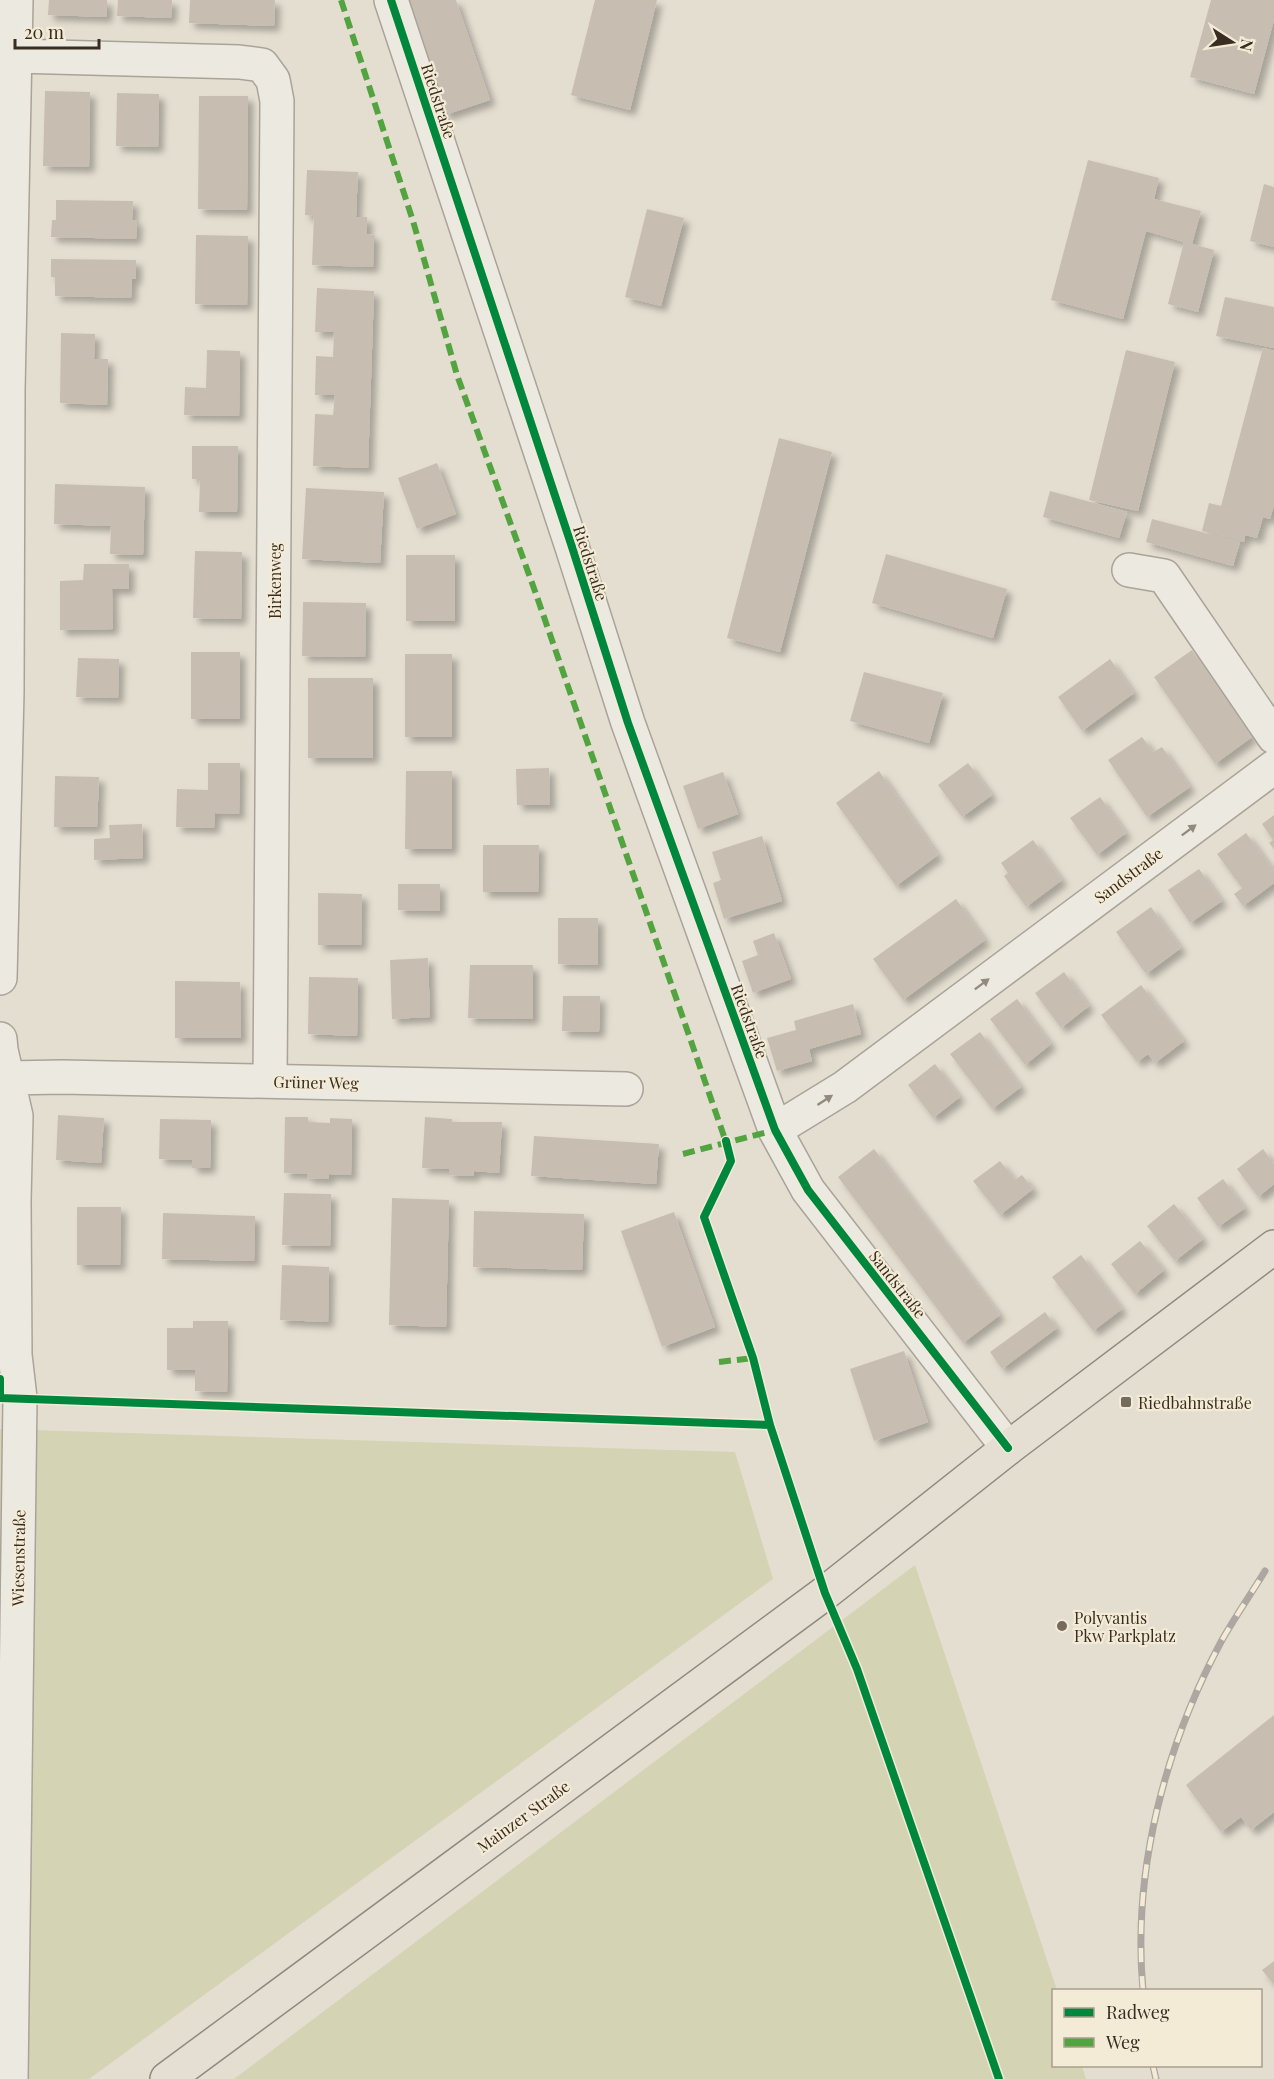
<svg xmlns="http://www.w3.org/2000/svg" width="1274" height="2079" font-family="'Playfair Display',serif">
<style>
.green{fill:#d4d3b3}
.building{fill:#c8bdb1;filter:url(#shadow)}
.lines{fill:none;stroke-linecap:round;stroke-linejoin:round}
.minor-casing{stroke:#aaa399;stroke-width:36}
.major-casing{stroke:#8f897f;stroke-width:36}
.minor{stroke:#ece9e1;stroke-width:33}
.major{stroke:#e4ded3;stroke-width:33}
.rail-casing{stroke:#aca8a1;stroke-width:7}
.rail{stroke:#f4ebd7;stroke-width:4.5;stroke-dasharray:14;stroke-linecap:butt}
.quiet{stroke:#53a441;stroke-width:6;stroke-dasharray:12 6;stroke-linecap:butt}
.cycleway-casing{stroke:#f4ebd7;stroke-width:11}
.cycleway{stroke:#00873e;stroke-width:8}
.oneway{fill:#928a80}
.poi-dot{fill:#756a5e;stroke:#f4ebd7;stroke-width:2}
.labels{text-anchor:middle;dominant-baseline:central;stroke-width:4.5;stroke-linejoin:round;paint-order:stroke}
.street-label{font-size:16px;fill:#392c20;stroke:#f4ebd7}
.poi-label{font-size:16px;fill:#392c20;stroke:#f4ebd7;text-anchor:start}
</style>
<defs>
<filter id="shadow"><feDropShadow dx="5.5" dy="5.5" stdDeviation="3" flood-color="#0004"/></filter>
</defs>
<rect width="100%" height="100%" fill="#e4ded0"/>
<path class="green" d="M 0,1429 L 735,1452 L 773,1579 L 89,2079 L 0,2079 Z
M 915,1565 L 1057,1990 L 1054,1990 L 1054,2066 L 1082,2066 L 1086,2079 L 234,2079 Z"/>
<path class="building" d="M 49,0 L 107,0 L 107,17 L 48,15 Z
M 118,0 L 172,0 L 171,18 L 117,16 Z
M 190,0 L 275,0 L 274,26 L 189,23 Z
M 406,0 L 456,0 L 490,100 L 445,115 Z
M 595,0 L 657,0 L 630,110 L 571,95 Z
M 1211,0 L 1274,0 L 1274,20 L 1254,94 L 1190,77 Z
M 45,91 L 90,92 L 89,167 L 43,166 Z
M 117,93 L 159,94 L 158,147 L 116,146 Z
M 199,96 L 248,96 L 247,210 L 198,209 Z
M 1088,160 L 1159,178 L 1154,199 L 1201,211 L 1192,244 L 1214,250 L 1198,312 L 1168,304 L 1184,242 L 1146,231 L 1123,319 L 1051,300 Z
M 307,170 L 358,172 L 356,217 L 367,217 L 367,234 L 374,235 L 373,267 L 312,265 L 314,216 L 305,215 Z
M 1264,184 L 1274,187 L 1274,247 L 1250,241 Z
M 56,200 L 133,201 L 132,220 L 137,220 L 136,239 L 51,237 L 52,220 L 56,220 Z
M 647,209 L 684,218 L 661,306 L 625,297 Z
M 196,235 L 248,236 L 247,305 L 195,304 Z
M 51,259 L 136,260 L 136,279 L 132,279 L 131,298 L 55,296 L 55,277 L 51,277 Z
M 317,288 L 374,291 L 368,468 L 313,466 L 315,414 L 333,415 L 335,395 L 315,395 L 316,356 L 333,357 L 334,332 L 315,332 Z
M 1225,297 L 1274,307 L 1274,348 L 1216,336 Z
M 61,333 L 95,334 L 94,359 L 108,359 L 107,405 L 60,403 Z
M 1263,348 L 1274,351 L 1274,505 L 1270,519 L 1263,517 L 1257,538 L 1245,535 L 1244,542 L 1202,531 L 1209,503 L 1221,506 Z
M 207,350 L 240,351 L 239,416 L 184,415 L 185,387 L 206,388 Z
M 1126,350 L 1175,362 L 1138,511 L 1089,500 Z
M 779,438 L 832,452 L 780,652 L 727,638 Z
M 192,446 L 238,446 L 237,512 L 199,512 L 200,479 L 192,479 Z
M 437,463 L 456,514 L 417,529 L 398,478 Z
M 55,484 L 145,487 L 143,555 L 110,554 L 111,526 L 54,524 Z
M 306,488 L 384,492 L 380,563 L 302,559 Z
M 1050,491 L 1127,512 L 1119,538 L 1043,517 Z
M 1152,519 L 1240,542 L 1233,566 L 1146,542 Z
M 195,551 L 242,552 L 241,619 L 193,618 Z
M 886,554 L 1007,589 L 993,638 L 872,603 Z
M 406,555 L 455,555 L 455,621 L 406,621 Z
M 84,564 L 129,564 L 129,589 L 112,589 L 113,629 L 60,630 L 60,581 L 83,580 Z
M 303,602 L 366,603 L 365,657 L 302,656 Z
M 1192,650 L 1252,737 L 1215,764 L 1154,677 Z
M 191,652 L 240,652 L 240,719 L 191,719 Z
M 405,654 L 452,654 L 452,737 L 405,737 Z
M 78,658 L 119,659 L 118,698 L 76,697 Z
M 1110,659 L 1134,693 L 1082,731 L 1058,697 Z
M 864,672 L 943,693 L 929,743 L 850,721 Z
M 308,678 L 373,678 L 373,758 L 308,758 Z
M 1142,737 L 1153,752 L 1162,747 L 1190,787 L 1147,817 L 1108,760 Z
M 208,763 L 240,763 L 239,814 L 215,813 L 214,828 L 176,827 L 177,789 L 208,790 Z
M 968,763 L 992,795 L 962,817 L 938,785 Z
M 549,768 L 550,805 L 517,805 L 516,769 Z
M 406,771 L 452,771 L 452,849 L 405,849 Z
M 879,771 L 938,855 L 896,886 L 836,803 Z
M 723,772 L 738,814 L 698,829 L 683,786 Z
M 55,776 L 99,777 L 97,827 L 54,827 Z
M 1100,797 L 1126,833 L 1097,855 L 1070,818 Z
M 1274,815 L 1274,849 L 1269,843 L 1273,840 L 1262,824 Z
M 142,824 L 143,858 L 94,860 L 94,839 L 110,838 L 109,825 Z
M 1246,833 L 1274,871 L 1274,883 L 1243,906 L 1234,894 L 1242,888 L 1217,854 Z
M 762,836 L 782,901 L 724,919 L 713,883 L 721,880 L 712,852 Z
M 1033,840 L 1062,880 L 1026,907 L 1004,876 L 1008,873 L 1001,863 Z
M 483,845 L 539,845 L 538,892 L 483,892 Z
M 1199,869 L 1222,901 L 1190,923 L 1168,890 Z
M 398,884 L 440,884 L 440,911 L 398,910 Z
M 318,893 L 362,894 L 361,945 L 318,945 Z
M 956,899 L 985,940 L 903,1000 L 873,959 Z
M 1151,907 L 1181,948 L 1146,974 L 1116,932 Z
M 558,918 L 598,918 L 598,965 L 558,964 Z
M 774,933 L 791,979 L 753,993 L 742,961 L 758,955 L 753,941 Z
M 428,958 L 430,1017 L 392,1019 L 390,960 Z
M 470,965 L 533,965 L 533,1019 L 468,1018 Z
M 1064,972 L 1089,1006 L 1061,1028 L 1035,993 Z
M 309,977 L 358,978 L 357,1036 L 308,1034 Z
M 175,981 L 240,982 L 241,1038 L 175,1038 Z
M 1141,985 L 1184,1041 L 1155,1063 L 1148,1054 L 1137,1062 L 1101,1015 Z
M 563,996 L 600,996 L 599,1032 L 562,1031 Z
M 1017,999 L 1051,1044 L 1025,1065 L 990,1019 Z
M 853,1004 L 861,1034 L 809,1049 L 812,1061 L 777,1071 L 767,1038 L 796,1030 L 794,1021 Z
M 980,1032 L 1021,1087 L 992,1109 L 950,1054 Z
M 935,1064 L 960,1097 L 933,1118 L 908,1085 Z
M 58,1115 L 104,1118 L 101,1163 L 56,1160 Z
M 285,1117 L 308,1117 L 308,1122 L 330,1123 L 330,1118 L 352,1119 L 351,1175 L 329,1174 L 329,1179 L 307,1178 L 307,1174 L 284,1173 Z
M 425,1117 L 452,1119 L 452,1122 L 502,1122 L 499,1173 L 474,1171 L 474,1176 L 449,1175 L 449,1169 L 422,1168 Z
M 160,1119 L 211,1120 L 210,1168 L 192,1168 L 192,1160 L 159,1159 Z
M 534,1136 L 659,1144 L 656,1184 L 531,1176 Z
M 874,1149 L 1000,1315 L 963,1343 L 838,1177 Z
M 1263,1149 L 1274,1164 L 1274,1184 L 1258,1197 L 1237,1169 Z
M 1000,1161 L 1015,1180 L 1022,1175 L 1033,1189 L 1000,1215 L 973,1181 Z
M 1223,1179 L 1245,1208 L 1218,1227 L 1197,1198 Z
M 284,1193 L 331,1194 L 330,1246 L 282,1245 Z
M 392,1198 L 449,1200 L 446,1327 L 389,1325 Z
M 1174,1204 L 1203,1239 L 1175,1261 L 1147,1226 Z
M 77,1207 L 121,1207 L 120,1265 L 77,1265 Z
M 474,1211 L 584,1214 L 582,1270 L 473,1267 Z
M 674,1212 L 715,1327 L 662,1347 L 621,1231 Z
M 163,1213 L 255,1216 L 254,1261 L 162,1259 Z
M 1140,1241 L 1164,1270 L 1135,1294 L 1111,1264 Z
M 1081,1255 L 1122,1309 L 1093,1331 L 1052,1277 Z
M 282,1265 L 329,1267 L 328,1322 L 280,1320 Z
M 1045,1312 L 1057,1328 L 1002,1369 L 990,1352 Z
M 193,1321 L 228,1321 L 227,1392 L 195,1391 L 195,1370 L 167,1370 L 167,1328 L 193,1328 Z
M 904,1351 L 928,1422 L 874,1441 L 850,1369 Z
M 1274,1715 L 1274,1812 L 1251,1830 L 1241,1817 L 1221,1832 L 1186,1785 Z
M 1274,1961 L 1274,1985 L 1262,1970 Z"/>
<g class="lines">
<g class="minor-casing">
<path id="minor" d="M 391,0 L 572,547 L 628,723 L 775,1130 L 808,1190 L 1008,1448
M 16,56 L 239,62 L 262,65 L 273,80 L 277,101 L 270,1081
M 1129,570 L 1164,576 L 1274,737
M 0,978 L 7,692 L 8,391 L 16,0
M 0,1039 L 1,1050 L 16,1116 L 14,1201 L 15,1355 L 20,1398 L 11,2079
M 7,1078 L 62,1077 L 626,1089
M 775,1130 L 845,1087 L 1274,767"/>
</g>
<g class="major-casing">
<path id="major" d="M 167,2079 L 825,1593 L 1008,1448 L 1274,1247"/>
</g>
<use href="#minor" class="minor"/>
<use href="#major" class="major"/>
<g class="rail-casing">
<path id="rail" d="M 1143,1990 C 1132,1871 1165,1746 1222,1640 C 1235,1617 1251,1594 1265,1571
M 1153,2066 L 1156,2079"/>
</g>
<use href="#rail" class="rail"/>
<path class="quiet" d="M 341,0 L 413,221 L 457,375 L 536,594 L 727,1145
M 683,1154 L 775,1130
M 719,1362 L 753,1358"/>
<g class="cycleway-casing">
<path id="cycleway" d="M 391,0 L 572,547 L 628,723 L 775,1130 L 808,1190 L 1008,1448
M 726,1141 L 731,1161 L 704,1217 L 753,1358 L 770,1425 L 825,1593 L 857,1669 L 999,2079
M 0,1379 L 0,1398 L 770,1425"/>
</g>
<use href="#cycleway" class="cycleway"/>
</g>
<defs><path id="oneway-solid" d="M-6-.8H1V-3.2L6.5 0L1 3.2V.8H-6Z" transform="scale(1.5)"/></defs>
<g class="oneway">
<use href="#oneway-solid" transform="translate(1189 830) rotate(-37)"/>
<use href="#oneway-solid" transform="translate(982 984) rotate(-37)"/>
<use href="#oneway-solid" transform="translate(825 1100) rotate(-33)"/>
</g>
<g class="poi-dot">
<rect x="1120" y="1396" width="12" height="12" rx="3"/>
<circle cx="1062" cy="1626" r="6"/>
</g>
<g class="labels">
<g class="street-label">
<text transform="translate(439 101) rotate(72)">Riedstraße</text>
<text transform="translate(591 563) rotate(72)">Riedstraße</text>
<text transform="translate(274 581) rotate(-90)">Birkenweg</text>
<text transform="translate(1128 875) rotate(-37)">Sandstraße</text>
<text transform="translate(750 1021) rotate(70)">Riedstraße</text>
<text transform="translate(316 1082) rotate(1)">Grüner Weg</text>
<text transform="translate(898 1284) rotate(52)">Sandstraße</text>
<text transform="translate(18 1558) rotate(-89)">Wiesenstraße</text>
<text transform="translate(523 1816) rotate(-36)">Mainzer Straße</text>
</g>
<g class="poi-label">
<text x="1138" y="1402">Riedbahnstraße</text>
<text x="1074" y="1617">Polyvantis<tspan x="1074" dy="18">Pkw Parkplatz</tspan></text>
</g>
</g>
<rect x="1052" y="1989" width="210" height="78" fill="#f4ebd7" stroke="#a99f8e" stroke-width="1.5"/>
<rect x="1064" y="2008" width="30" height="9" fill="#00873e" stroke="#a99f8e" stroke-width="1.5"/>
<text x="1106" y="2019" font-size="18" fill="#392c20">Radweg</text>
<rect x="1064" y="2038" width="30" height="9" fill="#53a441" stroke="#a99f8e" stroke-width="1.5"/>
<text x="1106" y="2049" font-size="18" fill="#392c20">Weg</text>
<g transform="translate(1232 42) rotate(102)" stroke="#f4ebd7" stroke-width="4.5" paint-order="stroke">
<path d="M0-4.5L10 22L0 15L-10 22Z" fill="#392c20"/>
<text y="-9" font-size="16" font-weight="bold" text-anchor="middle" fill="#392c20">N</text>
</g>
<path d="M15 39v9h84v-9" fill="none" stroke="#392c20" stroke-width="3"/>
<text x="24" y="39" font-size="18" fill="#392c20" stroke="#f4ebd7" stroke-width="4.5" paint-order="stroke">20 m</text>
</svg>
